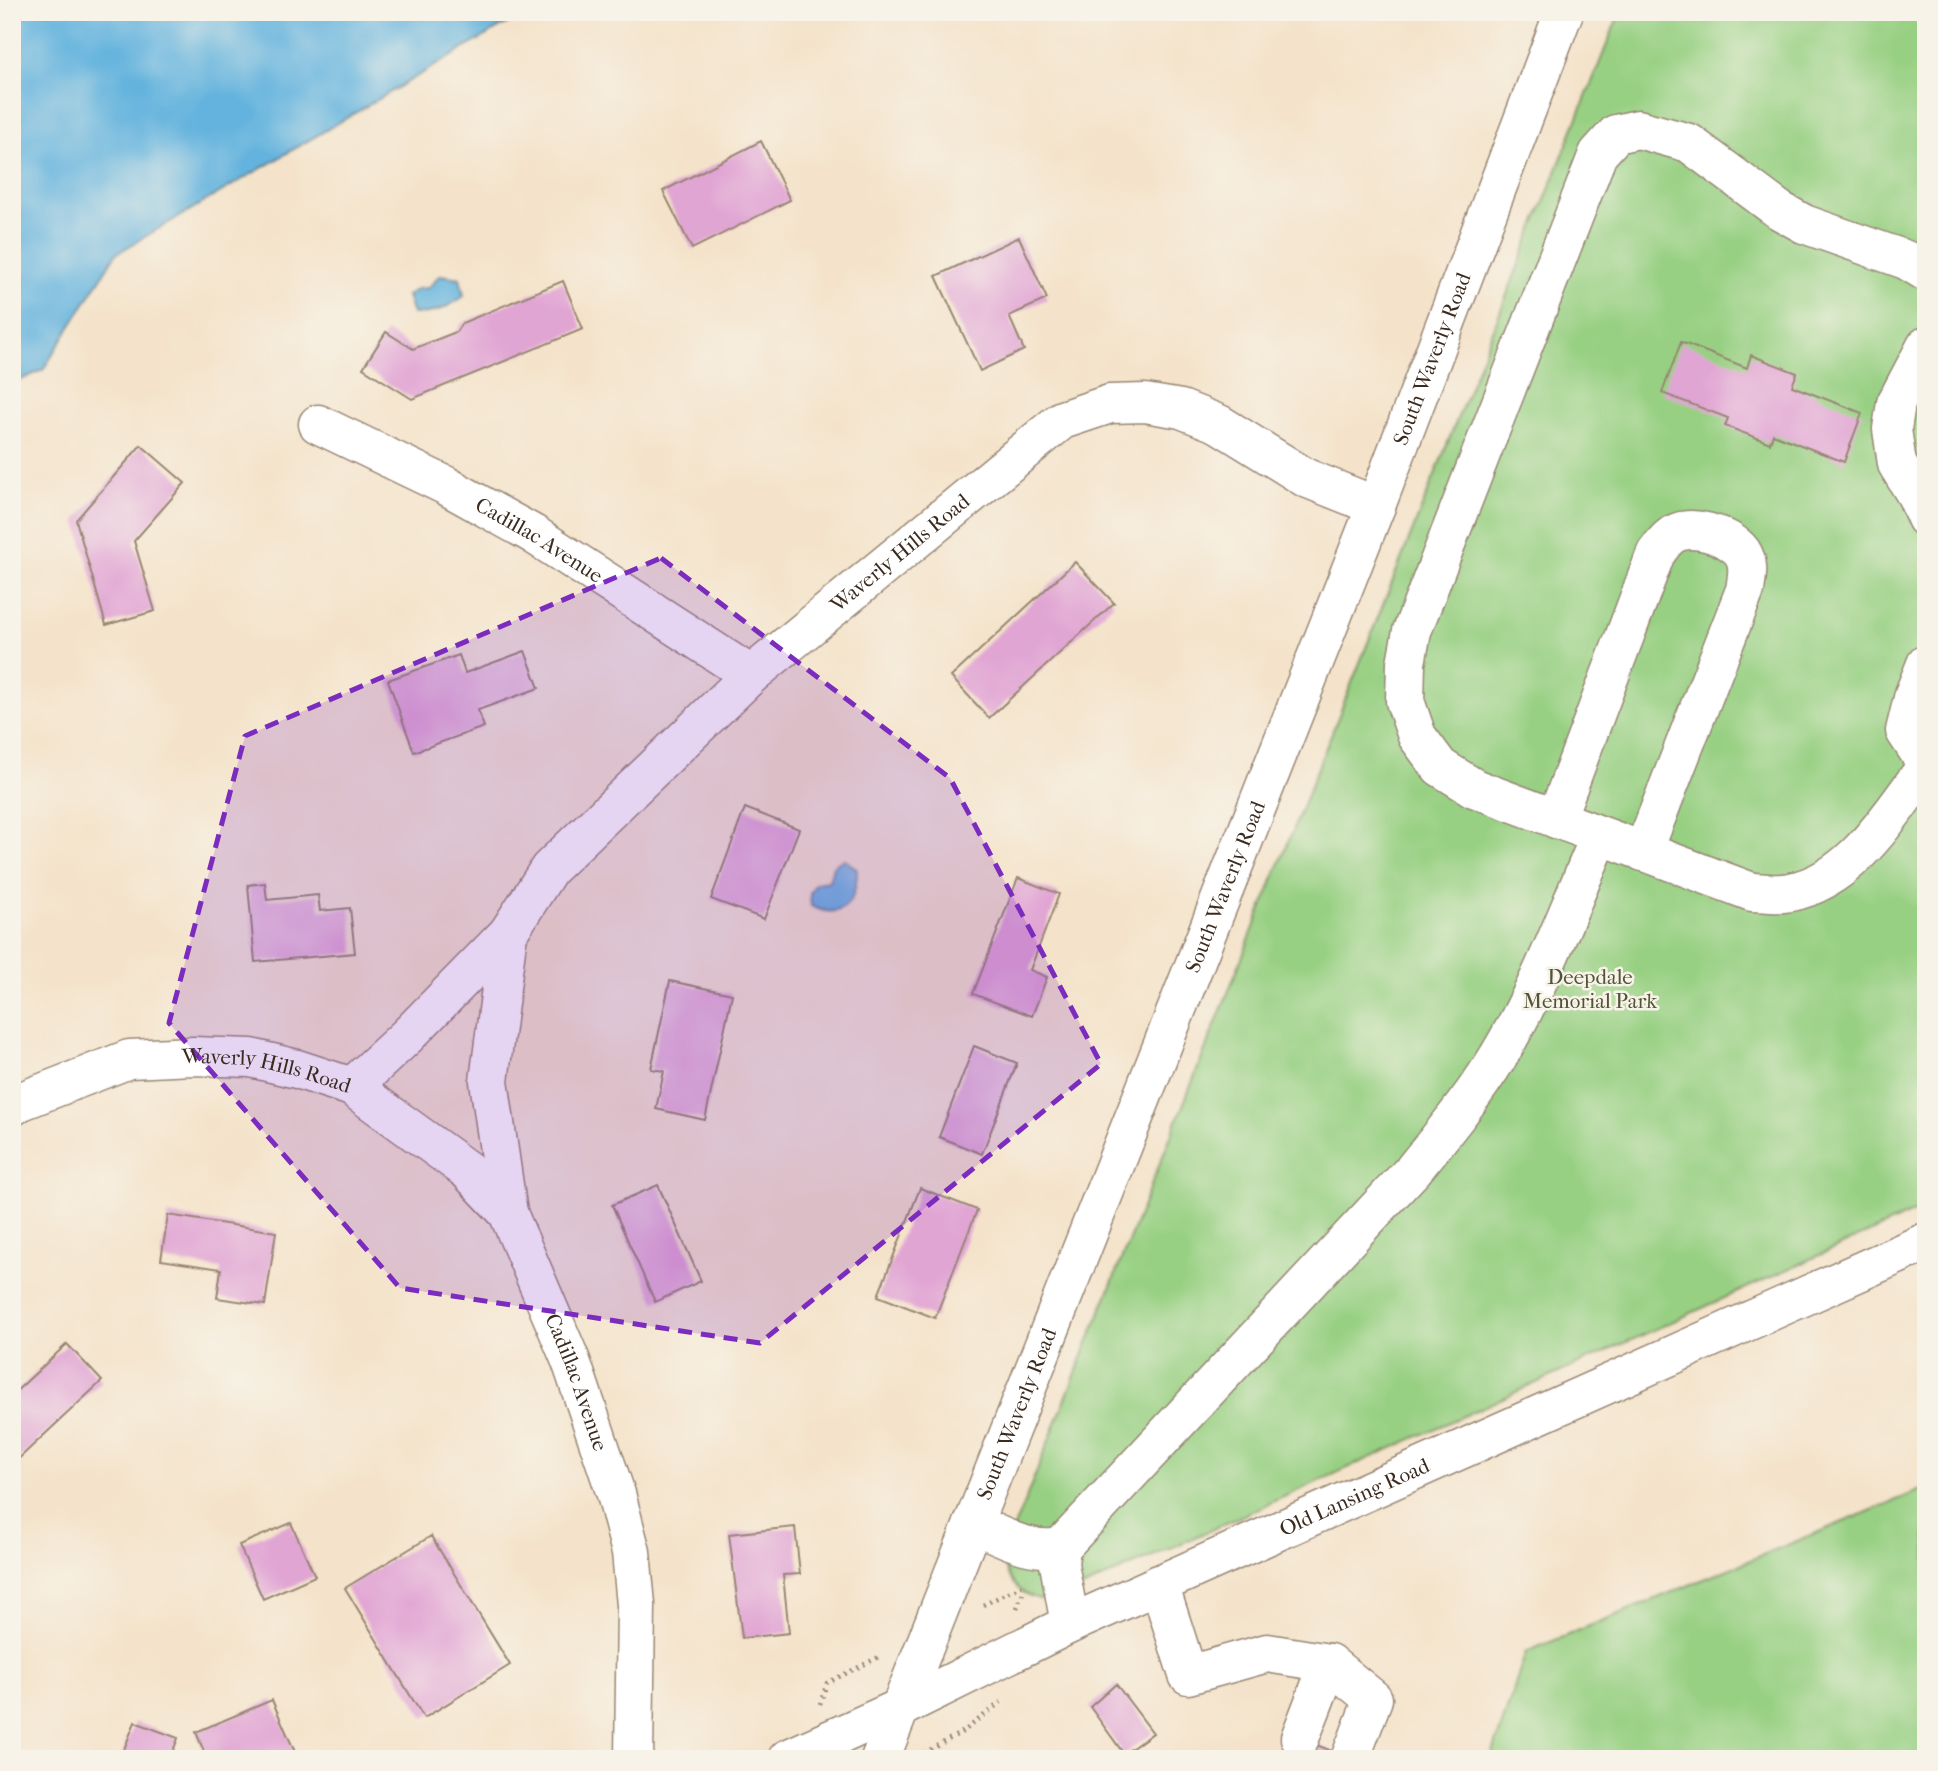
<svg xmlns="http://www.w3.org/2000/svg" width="1938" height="1771" font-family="'IM FELL French Canon',serif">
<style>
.green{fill:#98d083;stroke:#6a7d50;stroke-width:2}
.water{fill:#64b3de;stroke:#506e7e;stroke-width:2}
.building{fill:#e1a5d4}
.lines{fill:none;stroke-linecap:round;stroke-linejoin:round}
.minor-casing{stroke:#988674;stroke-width:41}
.major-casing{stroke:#988674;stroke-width:41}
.path{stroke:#988674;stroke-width:4.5;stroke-dasharray:2 5;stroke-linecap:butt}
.minor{stroke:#fff;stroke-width:38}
.major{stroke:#fff;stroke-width:38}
.marked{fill:#7b2cbf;fill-opacity:0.2;stroke:#7b2cbf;stroke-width:5;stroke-dasharray:14 9;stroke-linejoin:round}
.labels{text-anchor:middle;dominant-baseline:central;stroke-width:5;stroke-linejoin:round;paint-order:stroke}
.street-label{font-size:21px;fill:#3b2a1e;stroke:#f7f3e8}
.park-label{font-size:21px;fill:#525437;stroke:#f7f3e8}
</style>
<rect width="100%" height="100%" fill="#f7f3e8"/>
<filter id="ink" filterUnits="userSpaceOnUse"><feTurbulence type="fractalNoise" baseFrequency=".0143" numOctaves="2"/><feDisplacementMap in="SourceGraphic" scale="14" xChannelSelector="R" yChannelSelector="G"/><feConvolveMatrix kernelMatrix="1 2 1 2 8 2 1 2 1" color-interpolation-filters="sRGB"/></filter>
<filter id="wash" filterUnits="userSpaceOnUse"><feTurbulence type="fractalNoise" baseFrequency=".00686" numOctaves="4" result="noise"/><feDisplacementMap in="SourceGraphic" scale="28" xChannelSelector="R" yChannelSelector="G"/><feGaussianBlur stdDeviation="1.57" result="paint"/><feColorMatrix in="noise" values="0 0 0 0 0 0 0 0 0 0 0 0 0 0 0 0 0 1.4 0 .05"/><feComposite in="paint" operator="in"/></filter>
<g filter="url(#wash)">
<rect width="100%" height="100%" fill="#f4e3ca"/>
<path class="green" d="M 1620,12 L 1926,12 L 1926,1207 L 1051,1602 C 1020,1596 1011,1587 1002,1558 Z
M 1926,1488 L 1926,1759 L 1491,1759 L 1526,1652 Z"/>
<path class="water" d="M 12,12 L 526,12 L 116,254 L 43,370 L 12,384 Z
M 440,275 L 460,278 L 464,296 C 447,308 435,314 413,314 L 407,296 L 417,289 L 428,288 Z
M 844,859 L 857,869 C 857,900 844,922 811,906 L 810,894 L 816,883 L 829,881 L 833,866 Z"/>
<g id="blocks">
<path class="building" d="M 761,141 L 790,200 L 692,249 L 663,191 Z
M 1019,237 L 1047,299 L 1009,316 L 1024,350 L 980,371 L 936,276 Z
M 563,281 L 583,329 L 412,399 L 363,368 L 386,332 L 413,349 L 456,332 L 462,323 Z
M 1681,342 L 1747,368 L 1751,355 L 1797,373 L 1792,386 L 1862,413 L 1844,462 L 1773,434 L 1770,443 L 1725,426 L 1728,418 L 1662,393 Z
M 141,445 L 185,483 L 134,541 L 155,611 L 106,625 L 76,520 Z
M 1075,562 L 1114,603 L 989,718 L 951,677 Z
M 525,651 L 539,688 L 478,710 L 484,727 L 414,752 L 388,680 L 459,655 L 465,673 Z
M 745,808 L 799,829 L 764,919 L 711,899 Z
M 1018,878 L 1059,894 L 1030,970 L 1047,977 L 1032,1016 L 973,994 Z
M 265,883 L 267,900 L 318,895 L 320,911 L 350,908 L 355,953 L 255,962 L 248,885 Z
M 670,981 L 732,994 L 705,1120 L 656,1109 L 664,1071 L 651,1069 Z
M 974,1046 L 1017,1063 L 982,1154 L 939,1137 Z
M 658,1185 L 701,1281 L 655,1302 L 612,1205 Z
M 920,1188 L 977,1210 L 935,1318 L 878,1296 Z
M 168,1215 L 276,1232 L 265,1305 L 217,1298 L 221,1269 L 161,1260 Z
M 67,1344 L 102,1381 L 12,1465 L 12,1395 Z
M 291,1523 L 315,1576 L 263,1599 L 239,1545 Z
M 795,1527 L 800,1574 L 783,1575 L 789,1633 L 742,1638 L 729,1534 Z
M 431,1536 L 510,1665 L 424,1718 L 345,1588 Z
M 1116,1684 L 1153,1733 L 1124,1754 L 1090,1707 Z
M 272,1700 L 298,1759 L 207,1759 L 196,1732 Z
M 135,1722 L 178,1738 L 170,1759 L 120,1759 Z
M 1291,1735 L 1332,1751 L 1329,1759 L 1282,1759 Z"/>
</g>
</g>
<g filter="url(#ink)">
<use href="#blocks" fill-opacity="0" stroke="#988674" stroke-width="2"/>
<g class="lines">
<g class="minor-casing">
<g id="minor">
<path d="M 1926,272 L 1906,260 L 1804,224 L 1779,210 L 1689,143 L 1638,129 L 1616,134 L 1598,154 L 1412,631 L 1406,663 L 1405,701 L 1417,736 L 1440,767 L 1474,788 L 1752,892 C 1764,892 1778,895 1790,892 C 1852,881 1891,813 1926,767"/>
<path d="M 1926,346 L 1896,403 L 1892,429 L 1897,464 L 1916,495 L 1926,518"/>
<path id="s1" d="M 318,424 L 445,485 L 533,534 L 751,675"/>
<path d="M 1926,664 L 1914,694 L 1905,731 L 1926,763"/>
<path d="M 1556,819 L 1656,553 C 1661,547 1665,540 1671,536 C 1687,522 1730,535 1742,552 C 1750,564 1747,576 1745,590 L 1643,852"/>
<path id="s2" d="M 352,1087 L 407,1036 L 508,933 L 549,869 L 751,675 L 1062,420 L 1110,404 L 1145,403 L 1181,409 L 1219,424 L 1306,478 L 1376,506"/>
<path id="s3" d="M 12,1107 L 19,1102 L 129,1059 L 193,1056 L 251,1058 L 297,1069 L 352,1087 L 467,1170 L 508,1213 L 571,1361 L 616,1494 L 631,1552 L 636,1605 L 634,1759"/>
<path d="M 508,1213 L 489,1081 L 508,933"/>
<path d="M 973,1524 C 1002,1536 1029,1553 1061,1547"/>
<path d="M 1159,1584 L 1188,1675 L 1267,1653 L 1329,1663 L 1373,1699 L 1350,1759"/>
<path d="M 1070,1624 L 1059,1564 L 1061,1547 L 1414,1169 C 1441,1136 1468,1103 1491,1068 C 1537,996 1566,914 1600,836"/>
<path d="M 1300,1738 L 1329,1663"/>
<path id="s4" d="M 787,1759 L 900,1708 L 1070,1624 L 1926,1242"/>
</g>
</g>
<g class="major-casing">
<g id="major">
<path id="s5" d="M 880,1759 L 1376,506 L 1564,12"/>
</g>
</g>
<path class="path" d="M 983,1605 L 1025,1584
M 1017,1608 L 1024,1590
M 820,1704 L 827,1683 L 881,1656
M 924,1753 L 964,1731 L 1001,1702"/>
<use href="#minor" class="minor"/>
<use href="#major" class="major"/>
</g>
</g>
<path class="marked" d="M 661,558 L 950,778 L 1101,1064 L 760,1343 L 400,1288 L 169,1023 L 245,736 Z"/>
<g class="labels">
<g class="street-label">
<text stroke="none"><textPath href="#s5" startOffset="1505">South Waverly Road</textPath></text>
<text stroke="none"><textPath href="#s1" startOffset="250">Cadillac Avenue</textPath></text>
<text stroke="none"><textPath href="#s2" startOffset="768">Waverly Hills Road</textPath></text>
<text stroke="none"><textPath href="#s5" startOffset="938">South Waverly Road</textPath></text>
<text stroke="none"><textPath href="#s3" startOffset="266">Waverly Hills Road</textPath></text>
<text stroke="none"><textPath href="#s3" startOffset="738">Cadillac Avenue</textPath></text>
<text stroke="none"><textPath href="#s5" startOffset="371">South Waverly Road</textPath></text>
<text stroke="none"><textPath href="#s4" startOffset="625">Old Lansing Road</textPath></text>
</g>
<g class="park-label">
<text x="1590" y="977">Deepdale<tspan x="1590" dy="24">Memorial Park</tspan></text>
</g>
</g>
<rect width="1938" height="1771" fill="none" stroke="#f7f3e8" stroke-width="42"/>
</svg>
